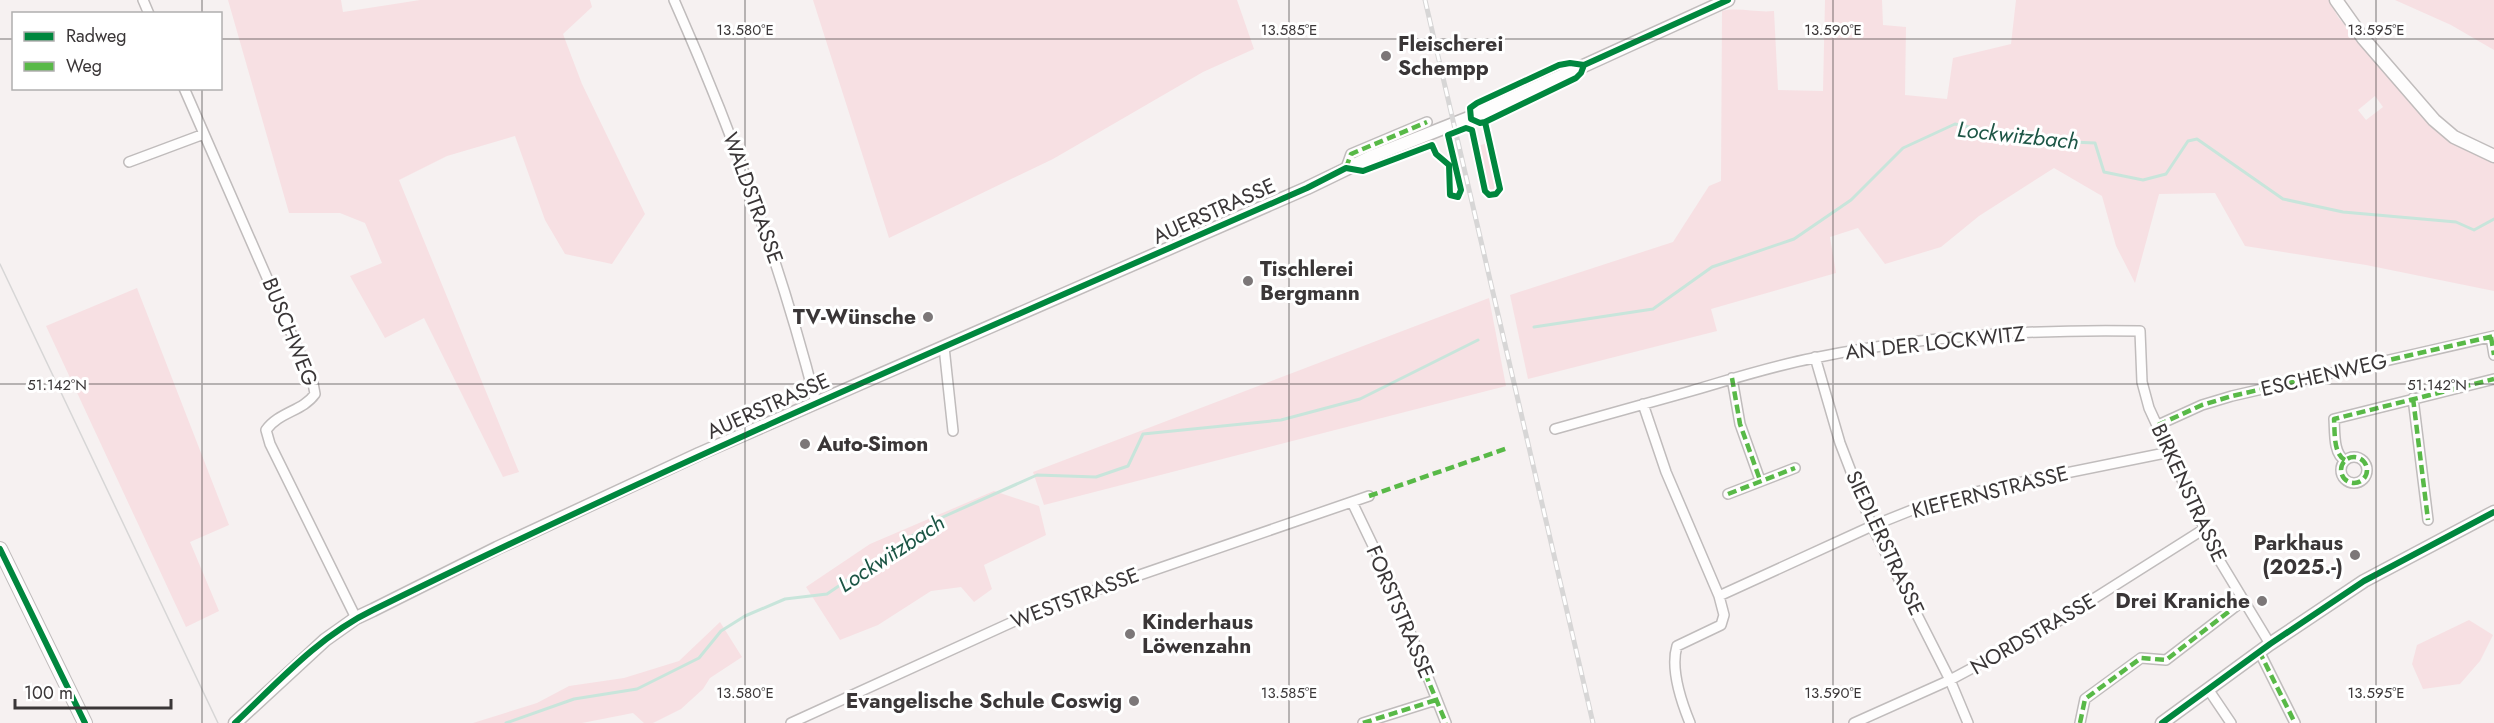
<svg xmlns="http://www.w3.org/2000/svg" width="2494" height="723" font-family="Jost,sans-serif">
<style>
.green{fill:#f7e0e3;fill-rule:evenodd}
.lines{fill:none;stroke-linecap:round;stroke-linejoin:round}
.stream{stroke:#c8e5db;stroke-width:3}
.minor-casing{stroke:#c0bcbc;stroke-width:12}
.tertiary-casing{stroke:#c0bcbc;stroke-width:15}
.secondary-casing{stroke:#c0bcbc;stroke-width:16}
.minor{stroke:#fefdfd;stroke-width:9}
.tertiary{stroke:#fefdfd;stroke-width:12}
.secondary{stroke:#fefdfd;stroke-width:14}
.tram{stroke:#d7d6d6;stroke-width:1.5}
.rail-casing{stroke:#d7d6d6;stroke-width:5}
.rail{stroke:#fff;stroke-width:3;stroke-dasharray:9;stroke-linecap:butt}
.quiet{stroke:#58b947;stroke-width:4.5;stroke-dasharray:9 4.5;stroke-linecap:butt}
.cycleway-casing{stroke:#fff;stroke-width:10}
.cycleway{stroke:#00873e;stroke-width:6}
.ticks{fill:none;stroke:#3a3637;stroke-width:1.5;stroke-opacity:0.45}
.poi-dot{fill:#7c7778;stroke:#fff;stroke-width:2}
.labels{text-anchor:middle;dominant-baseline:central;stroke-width:6;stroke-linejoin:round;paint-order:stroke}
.poi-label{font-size:21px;font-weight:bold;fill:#3a3637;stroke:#fff;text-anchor:start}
.street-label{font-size:21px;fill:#3a3637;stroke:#fff}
.water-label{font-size:22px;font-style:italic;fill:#1c5545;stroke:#fff}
.ticks-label{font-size:15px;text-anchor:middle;fill:#3a3637;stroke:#fff;stroke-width:6;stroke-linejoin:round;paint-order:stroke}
</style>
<rect width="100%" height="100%" fill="#f6f1f1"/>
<path class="green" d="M 228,0 L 341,0 L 343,12 L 420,0 L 590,0 L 592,7 L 563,34 L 582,84 L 645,214 L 612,264 L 565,254 L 545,220 L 515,136 L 447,156 L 399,180 L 519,472 L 503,477 L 424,318 L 385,338 L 350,276 L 382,263 L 365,223 L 340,213 L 289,213 Z
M 813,0 L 1237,0 L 1254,49 L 1203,72 L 1053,159 L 889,238 Z
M 1825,0 L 1882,0 L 1883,25 L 1906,27 L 1905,95 L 1947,99 L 1953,58 L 2011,44 L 2016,0 L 2329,0 L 2338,17 L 2361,44 L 2437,129 L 2494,161 L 2494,291 L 2366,265 L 2245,246 L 2215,193 L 2159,194 L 2135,283 L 2116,246 L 2102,196 L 2054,168 L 1979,216 L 1941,247 L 1885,264 L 1858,228 L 1830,237 L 1836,273 L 1711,309 L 1717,331 L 1528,379 L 1510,295 L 1673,242 L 1709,186 L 1721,181 L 1722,11 C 1739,7 1756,13 1774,11 L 1778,90 L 1823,91 ZM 2375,96 L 2383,107 L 2366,120 L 2358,110 Z
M 2395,0 L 2494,0 L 2494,50 L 2451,25 Z
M 1487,143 L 1497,188 L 1495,193 L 1489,192 L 1478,146 Z
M 137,288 L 229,525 L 190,542 L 219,611 L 186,627 L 46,326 Z
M 1489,298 L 1506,386 L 1044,505 L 1033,472 Z
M 994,491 L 1039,506 L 1046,535 L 984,565 L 992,589 L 974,602 L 961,587 L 931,591 L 878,625 L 840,640 L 806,587 L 870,544 Z
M 2469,620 L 2493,635 L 2480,661 L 2460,684 L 2423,689 L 2412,664 L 2417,645 Z
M 720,622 L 742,657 L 710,678 L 703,689 L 681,709 L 653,723 L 644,723 L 633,713 L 582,723 L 473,723 L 537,703 L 569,686 L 624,678 L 679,661 Z"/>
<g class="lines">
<path class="stream" d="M 1534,327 L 1653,309 L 1712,267 L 1794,239 L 1851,200 L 1903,148 L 1955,124 L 2029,140 L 2095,143 L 2104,172 L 2143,180 L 2166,174 L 2188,141 L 2197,139 L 2283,199 L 2343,212 L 2456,222 L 2474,230 L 2494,219
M 506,723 L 574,699 L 637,689 L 699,658 L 721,631 L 745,616 L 785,599 L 827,594 L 934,521 L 1037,475 L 1096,477 L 1128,466 L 1143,434 L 1281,420 L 1360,399 L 1478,340"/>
<g class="minor-casing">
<path id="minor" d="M 143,0 L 149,14
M 674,0 C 733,133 780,262 816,403
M 184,88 L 313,383 L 315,394 C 303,411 279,412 266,430 L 270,444 L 356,618
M 129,162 L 204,134
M 1346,168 L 1351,154 L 1427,122
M 2491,337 L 2494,355
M 944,347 L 953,431
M 1815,357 L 1840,443 L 1872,526 L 1950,680 L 1968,723
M 1732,378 L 1740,424 L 1760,480
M 2413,398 L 2428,520
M 1643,404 L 1666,472 L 1719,596 L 1724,615 L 1721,625 L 1677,646 C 1670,669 1681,701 1690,723
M 2158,425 L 2202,405 L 2232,396 L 2494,336
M 1555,429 C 1600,416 1646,404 1691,391 C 1732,379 1772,366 1814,358 C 1921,336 2031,329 2140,331 L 2142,382 L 2149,408 L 2218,558 L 2270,644
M2341 470a13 13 0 1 1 26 0a13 13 0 1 1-26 0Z
M 2345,460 C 2333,454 2335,431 2334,419 L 2494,379
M 1728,494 L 1795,468
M 1352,502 L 1389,579 L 1446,723
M 1719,596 L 1872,526 L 1927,504 L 1992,488 L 2170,452
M 2259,651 L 2295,723
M 2208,689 L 2231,723
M 791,723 L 1041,609 L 1369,496
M 1363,723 L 1436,700
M 1854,723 L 1950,680 L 2049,627 L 2204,529
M 2080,723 L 2085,699 L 2141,658 L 2166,660 L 2244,600"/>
</g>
<g class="tertiary-casing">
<path id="tertiary" d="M 2336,0 L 2363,38 L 2434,120 L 2454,137 L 2494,156
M 235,723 L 325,640 L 356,618 L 373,610 L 497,548 L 699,454 L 1307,188 L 1373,156 L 1476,115 L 1728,0
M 2162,723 L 2270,644 L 2364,581 L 2494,512"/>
</g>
<g class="secondary-casing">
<path id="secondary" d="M 0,549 L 85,723"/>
</g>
<use href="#minor" class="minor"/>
<use href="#tertiary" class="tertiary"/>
<use href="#secondary" class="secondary"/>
<path class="tram" d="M 0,264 L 218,723"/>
<g class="rail-casing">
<path id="rail" d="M 1425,0 L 1593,723"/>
</g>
<use href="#rail" class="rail"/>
<path class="quiet" d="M 1346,168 L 1351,154 L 1427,122
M 2491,337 L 2494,355
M 1732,378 L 1740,424 L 1760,480
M 2413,398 L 2428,520
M 2158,425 L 2202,405 L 2232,396 L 2494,336
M2341 470a13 13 0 1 1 26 0a13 13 0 1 1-26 0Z
M 2345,460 C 2333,454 2335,431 2334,419 L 2494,379
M 1728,494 L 1795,468
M 1369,496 L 1508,448
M 2259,651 L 2295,723
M 1425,673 L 1446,723
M 1363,723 L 1436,700
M 2080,723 L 2085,699 L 2141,658 L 2166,660 L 2244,600"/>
<g class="cycleway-casing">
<path id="cycleway" d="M 1570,63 L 1584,65 L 1581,73 L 1576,78 L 1485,122 L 1480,123 L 1471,119 L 1470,108 L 1477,103 L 1559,65 Z
M 1584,65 L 1728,0
M 0,549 L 85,723
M 235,723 C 278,682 319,636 373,610 C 680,459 994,325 1307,188 L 1346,168 L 1363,171 L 1432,145 L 1436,154 L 1449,165 L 1450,195 L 1458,197 L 1461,190 L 1448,135 L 1466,128 L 1472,130 L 1485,191 L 1489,195 L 1496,194 L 1500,189 L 1485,122
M 2162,723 L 2270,644 L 2364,581 L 2494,512"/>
</g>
<use href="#cycleway" class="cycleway"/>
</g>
<path class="ticks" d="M 202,0 L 202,14M 745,0 L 745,723M 1289,0 L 1289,723M 1833,0 L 1833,723M 2376,0 L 2376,723M 0,39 L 14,39M 220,39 L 2494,39M 202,88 L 202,723M 0,384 L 2494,384"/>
<g class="poi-dot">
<circle cx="1386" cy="56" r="6"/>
<circle cx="1248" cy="281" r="6"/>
<circle cx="928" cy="317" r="6"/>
<circle cx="805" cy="444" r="6"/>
<circle cx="2355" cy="555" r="6"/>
<circle cx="2262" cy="601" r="6"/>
<circle cx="1130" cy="634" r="6"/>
<circle cx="1134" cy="701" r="6"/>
</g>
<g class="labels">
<g class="poi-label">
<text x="1398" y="44">Fleischerei<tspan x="1398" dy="24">Schempp</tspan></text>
<text x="1260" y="269">Tischlerei<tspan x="1260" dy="24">Bergmann</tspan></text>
<text x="916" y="317" text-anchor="end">TV-Wünsche</text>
<text x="817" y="444">Auto-Simon</text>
<text x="2343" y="543" text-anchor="end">Parkhaus<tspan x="2343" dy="24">(2025.-)</tspan></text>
<text x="2250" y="601" text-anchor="end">Drei Kraniche</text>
<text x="1142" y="622">Kinderhaus<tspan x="1142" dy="24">Löwenzahn</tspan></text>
<text x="1122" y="701" text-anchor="end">Evangelische Schule Coswig</text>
</g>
<g class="street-label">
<text transform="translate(753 198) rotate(70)">WALDSTRASSE</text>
<text transform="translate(1214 211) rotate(-24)">AUERSTRASSE</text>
<text transform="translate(290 332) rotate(68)">BUSCHWEG</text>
<text transform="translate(1935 343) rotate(-6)">AN DER LOCKWITZ</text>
<text transform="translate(2324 375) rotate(-13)">ESCHENWEG</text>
<text transform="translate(768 406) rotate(-24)">AUERSTRASSE</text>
<text transform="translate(1990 492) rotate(-14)">KIEFERNSTRASSE</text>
<text transform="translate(2189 493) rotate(65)">BIRKENSTRASSE</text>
<text transform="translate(1885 543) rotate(65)">SIEDLERSTRASSE</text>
<text transform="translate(1075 598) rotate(-21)">WESTSTRASSE</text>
<text transform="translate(1400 612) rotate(67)">FORSTSTRASSE</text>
<text transform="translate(2033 634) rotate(-30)">NORDSTRASSE</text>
</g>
<g class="water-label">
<text transform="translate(2018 135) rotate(6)">Lockwitzbach</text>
<text transform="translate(891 553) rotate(-33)">Lockwitzbach</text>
</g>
</g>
<g class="ticks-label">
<text x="745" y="35">13.580°E</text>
<text x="1289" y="35">13.585°E</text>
<text x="1833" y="35">13.590°E</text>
<text x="2376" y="35">13.595°E</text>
<text x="57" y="390">51.142°N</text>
<text x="2437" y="390">51.142°N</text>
<text x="745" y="698">13.580°E</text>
<text x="1289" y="698">13.585°E</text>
<text x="1833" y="698">13.590°E</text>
<text x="2376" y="698">13.595°E</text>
</g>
<rect x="12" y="12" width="210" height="78" fill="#ffffff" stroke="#b0afaf" stroke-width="1.5"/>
<rect x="24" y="32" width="30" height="9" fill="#00873e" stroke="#b0afaf" stroke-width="1.5"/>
<text x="66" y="42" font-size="18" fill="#3a3637">Radweg</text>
<rect x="24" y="62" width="30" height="9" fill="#58b947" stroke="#b0afaf" stroke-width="1.5"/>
<text x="66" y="72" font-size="18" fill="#3a3637">Weg</text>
<path d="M15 699v9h156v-9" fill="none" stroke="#3a3637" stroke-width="3"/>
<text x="24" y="699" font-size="18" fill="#3a3637" stroke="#ffffff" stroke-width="4.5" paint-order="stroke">100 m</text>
</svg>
